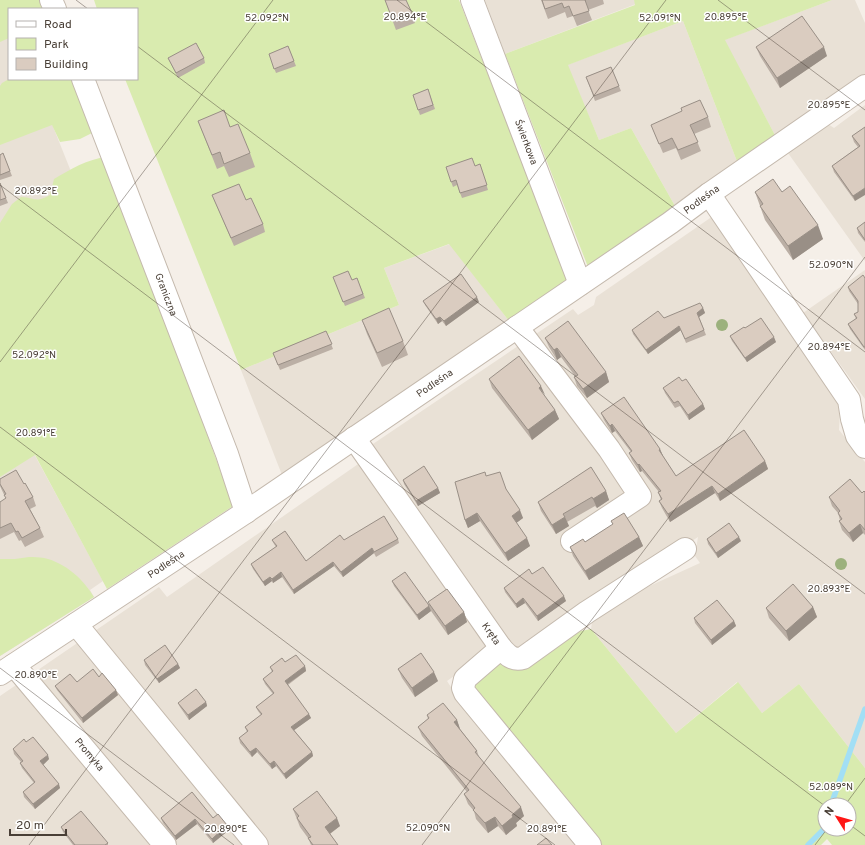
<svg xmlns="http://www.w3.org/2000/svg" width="865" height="845" font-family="Overpass,sans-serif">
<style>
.residential{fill:#e9e1d6}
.green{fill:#d9ebaf;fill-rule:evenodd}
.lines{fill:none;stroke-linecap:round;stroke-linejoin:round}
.stream{stroke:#a2dff5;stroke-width:5.5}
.minor-casing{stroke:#c4b9ad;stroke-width:24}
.minor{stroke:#fff;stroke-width:22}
.tree{fill:#9cb17d}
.wall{fill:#bbafa5}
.shaded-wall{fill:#998f86}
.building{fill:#daccc0;stroke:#998f86}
.ticks{fill:none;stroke:#493f36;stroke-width:1;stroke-opacity:0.45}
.labels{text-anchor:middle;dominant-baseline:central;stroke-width:3;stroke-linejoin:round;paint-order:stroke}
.street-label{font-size:10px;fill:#493f36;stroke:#fff}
.ticks-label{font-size:10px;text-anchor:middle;fill:#493f36;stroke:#fff;stroke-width:3;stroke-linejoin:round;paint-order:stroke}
</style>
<rect width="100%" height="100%" fill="#f5efe8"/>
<path class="residential" d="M 0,0 L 2,0 L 9,17 L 9,79 L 34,79 L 88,214 L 0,249 Z
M 485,0 L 634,0 L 636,4 L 505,54 Z
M 832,0 L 855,0 L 865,23 L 865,80 L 777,139 L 724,40 Z
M 683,21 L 738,164 L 675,206 L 631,128 L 599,140 L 567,65 Z
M 865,105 L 865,261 L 788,153 L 828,124 L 834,128 Z
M 713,216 L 841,395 L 839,430 L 865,462 L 865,768 L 799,684 L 762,713 L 737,682 L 676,733 L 591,629 L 593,616 L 632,594 L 700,563 L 695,556 L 698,537 L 517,654 L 367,448 L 573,309 L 578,315 L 594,305 L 596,297 Z
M 450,244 L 509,321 L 282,475 L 241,370 L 399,305 L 384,268 Z
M 865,270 L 865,399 L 803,313 Z
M 0,391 L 103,581 L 90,590 L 94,597 L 0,656 Z
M 364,460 L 490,651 L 447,681 L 456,695 L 579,845 L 0,845 L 0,696 L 159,587 L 167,597 Z"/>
<path class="green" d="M 0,0 L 43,0 L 46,9 L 9,9 L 9,38 L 0,42 Z
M 94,0 L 459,0 L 568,280 L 509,321 L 449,244 L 384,268 L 399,305 L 241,370 L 125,79 L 137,79 L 137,9 L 97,9 Z
M 634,0 L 832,0 L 725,40 L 777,139 L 738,164 L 683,21 L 568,65 L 599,140 L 631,128 L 675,206 L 588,267 L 505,54 L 635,5 Z
M 9,79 L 75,79 L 96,131 L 80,139 L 60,142 L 52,125 L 0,145 L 0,86 L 2,83 Z
M 107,157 L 233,506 L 107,589 L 35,455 L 0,477 L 0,223 L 12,204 L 21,197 C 36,198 35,203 50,195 L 54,179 C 71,169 87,159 107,157 Z
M 29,557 C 34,557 39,557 44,558 C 66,563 83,579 94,597 L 0,656 L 0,559 L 15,559 Z
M 591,629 L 676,733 L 738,682 L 762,713 L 799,684 L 865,768 L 865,845 L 832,845 L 827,839 L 821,845 L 602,845 L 470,686 L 504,661 L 522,670 L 571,633 ZM 825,805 L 849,805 L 849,829 L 825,829 Z"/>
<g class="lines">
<path class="stream" d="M 831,805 L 865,709
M 808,845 L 823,830 L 825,824"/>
<g class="minor-casing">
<g id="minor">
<path d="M 51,0 L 55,9"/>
<path id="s1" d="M 472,0 L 580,284"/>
<path id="s2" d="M 83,79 L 227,454 L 246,512"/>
<path d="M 709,194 L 849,400 L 852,419 L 857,436 L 865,447"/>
<path d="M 517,327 L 609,449 L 640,496 L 572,541"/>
<path id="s3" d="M 354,438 L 501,648 C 507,655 513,661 523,658 L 587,612 L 685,549"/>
<path d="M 76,624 L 257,845"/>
<path d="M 501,648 L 465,679 L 463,688 L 465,693 L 590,845"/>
<path id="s4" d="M 14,665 L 165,845"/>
<path id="s5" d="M 0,674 L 246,512 L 670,223 L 709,194 L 865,86"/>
</g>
</g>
<use href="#minor" class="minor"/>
</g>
<g class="tree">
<circle cx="722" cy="325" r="6"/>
<circle cx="841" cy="564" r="6"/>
</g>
<path class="wall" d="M 385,0 L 406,0 L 415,23 L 396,30 Z
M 541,0 L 603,0 L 604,4 L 588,10 L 592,20 L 577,26 L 573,16 L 567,18 L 565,12 L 548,19 Z
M 288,46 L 296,66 L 276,73 L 269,54 Z
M 756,47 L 827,56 L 780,88 L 760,56 Z
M 168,58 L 204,58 L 205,63 L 178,78 Z
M 611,67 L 621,91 L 595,101 L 586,77 Z
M 428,89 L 435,109 L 420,115 L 413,95 Z
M 708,117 L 711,127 L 694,134 L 701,151 L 681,160 L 676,148 L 663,153 L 651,125 Z
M 198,121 L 230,127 L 250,153 L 255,167 L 229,177 L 224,166 L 217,169 Z
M 865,127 L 855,201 L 834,172 L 832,166 L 858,147 L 854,142 L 852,136 Z
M 3,153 L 12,176 L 0,180 L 0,155 Z
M 480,164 L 488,190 L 462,198 L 457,185 L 453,187 L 446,167 L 475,166 Z
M 0,183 L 8,203 L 0,206 Z
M 755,192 L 782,192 L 823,239 L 793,260 L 765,220 Z
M 212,195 L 246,200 L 263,224 L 265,232 L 234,246 Z
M 865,222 L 865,242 L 858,233 L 857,228 Z
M 333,277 L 352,280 L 357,278 L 365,298 L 345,306 Z
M 865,278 L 865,350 L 850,329 L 848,324 L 856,319 L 854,314 L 858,312 L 858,304 L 849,291 L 848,287 Z
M 423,301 L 479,302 L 446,326 L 442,321 L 438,324 L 425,305 Z
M 703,308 L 705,313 L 699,317 L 706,335 L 686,343 L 681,330 L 648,354 L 633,334 L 632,330 L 664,318 Z
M 362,320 L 403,341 L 408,355 L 382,367 L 367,334 Z
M 745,328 L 776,342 L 747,362 L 732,341 L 730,336 Z
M 326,331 L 333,349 L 280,370 L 273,353 Z
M 545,338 L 606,372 L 609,382 L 587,398 L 577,386 L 574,377 L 575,376 L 561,357 L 557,360 L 549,347 Z
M 489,379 L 555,410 L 559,419 L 532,440 L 492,388 Z
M 682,381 L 703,404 L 705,409 L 689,420 L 680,406 L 675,408 L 665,393 L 663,388 Z
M 601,413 L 660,449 L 663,456 L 676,476 L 765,461 L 768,469 L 720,501 L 715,493 L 670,522 L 662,508 L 659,501 L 661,500 L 658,492 L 659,492 L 642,471 L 640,472 L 632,460 L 629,453 L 631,452 L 615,431 L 612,433 L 604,420 Z
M 486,476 L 506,489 L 523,518 L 516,523 L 530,546 L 508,561 L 480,521 L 468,528 L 465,520 Z
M 0,479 L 24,484 L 33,497 L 36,506 L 30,509 L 40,528 L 44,537 L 25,547 L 21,540 L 19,541 L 14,532 L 0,539 L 0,502 L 6,499 L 0,486 Z
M 403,480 L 438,488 L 440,493 L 418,506 L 404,484 Z
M 606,491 L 609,500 L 597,508 L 595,506 L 567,522 L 569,526 L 556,534 L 541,511 L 538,502 Z
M 865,492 L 865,535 L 863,533 L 853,542 L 842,530 L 839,521 L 840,520 L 838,513 L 832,506 L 829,497 L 862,493 Z
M 611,521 L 639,537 L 643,546 L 589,580 L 573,556 L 570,547 L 585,542 L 613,525 Z
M 398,539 L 399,543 L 376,557 L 374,553 L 343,577 L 334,566 L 294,594 L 282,577 L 273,583 L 272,581 L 265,586 L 253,569 L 251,564 L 276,547 L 274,544 L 272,540 L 306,561 L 344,540 Z
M 707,539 L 741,541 L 718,558 L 708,544 Z
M 532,574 L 566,601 L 538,621 L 525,603 L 517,608 L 505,592 L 504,588 Z
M 392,581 L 428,604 L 464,612 L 467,622 L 448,635 L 431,611 L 419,620 L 394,586 Z
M 813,607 L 817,617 L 789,641 L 769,618 L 766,608 Z
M 694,618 L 734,621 L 736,626 L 712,645 L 695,623 Z
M 144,660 L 178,664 L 180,668 L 159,683 L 145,665 Z
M 285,662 L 305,666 L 306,671 L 288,685 L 311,718 L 294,730 L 312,752 L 313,756 L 286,779 L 276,766 L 272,769 L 257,752 L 252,757 L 240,743 L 239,738 L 247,732 L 245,727 L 261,715 L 258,711 L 256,707 L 273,694 L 265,684 L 263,679 L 272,672 L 270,667 Z
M 398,669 L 438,681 L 415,697 L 402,678 Z
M 99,677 L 118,695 L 83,723 L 57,690 L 55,686 Z
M 206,702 L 207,706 L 189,720 L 180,707 L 178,703 Z
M 427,715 L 457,720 L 460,729 L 477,751 L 479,757 L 524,816 L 516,823 L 517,826 L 506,835 L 498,826 L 488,833 L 476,819 L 474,811 L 468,804 L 464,794 L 467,792 L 422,736 L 418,727 L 428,719 Z
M 26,742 L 49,759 L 43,765 L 60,788 L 35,809 L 24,797 L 23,792 L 34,783 L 22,768 L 20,763 L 21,762 L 14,754 L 13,749 Z
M 293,809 L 340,826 L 330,834 L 338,845 L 311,845 L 308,838 L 300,827 Z
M 161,818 L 213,818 L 227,825 L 229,830 L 213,843 L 197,824 L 176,840 L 163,823 Z
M 61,827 L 108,843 L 108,845 L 73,845 L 63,832 Z"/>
<path class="shaded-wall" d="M 824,47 L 827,56 L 780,88 L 777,78 Z
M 865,188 L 865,195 L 855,201 L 853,196 Z
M 818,225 L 823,239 L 793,260 L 788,246 Z
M 477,297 L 479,302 L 446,326 L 444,321 Z
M 703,308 L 705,313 L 699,317 L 697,313 Z
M 440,317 L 442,321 L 438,324 L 436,319 Z
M 679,326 L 681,330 L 648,354 L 646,350 Z
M 774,337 L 776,342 L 747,362 L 745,358 Z
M 557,348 L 561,357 L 557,360 L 554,350 Z
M 606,372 L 609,382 L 587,398 L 583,389 Z
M 541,386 L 545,395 L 539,388 Z
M 703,404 L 705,409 L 689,420 L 688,415 Z
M 555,410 L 559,419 L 532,440 L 528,430 Z
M 612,424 L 615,431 L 612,433 L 610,426 Z
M 660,449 L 663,456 L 661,457 L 659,450 Z
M 765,461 L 768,469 L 720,501 L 718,494 Z
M 639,464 L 642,471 L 640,472 L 638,465 Z
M 712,486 L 715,493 L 670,522 L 668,514 Z
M 438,488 L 440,493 L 418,506 L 416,501 Z
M 606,491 L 609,500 L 597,508 L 593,499 Z
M 520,510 L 523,518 L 515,524 L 512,516 Z
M 477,513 L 480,521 L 468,528 L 465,520 Z
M 565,517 L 569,526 L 556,534 L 552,525 Z
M 860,524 L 863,533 L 853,542 L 849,533 Z
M 639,537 L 643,546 L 589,580 L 585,571 Z
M 739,537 L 741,541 L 718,558 L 716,553 Z
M 527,538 L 530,546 L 508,561 L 505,553 Z
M 372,548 L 374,553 L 343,577 L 341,572 Z
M 333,562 L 334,566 L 294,594 L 293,590 Z
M 281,572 L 282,577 L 273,583 L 272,579 Z
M 270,577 L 272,581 L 265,586 L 263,582 Z
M 564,596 L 566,601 L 538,621 L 537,616 Z
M 523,598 L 525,603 L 517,608 L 516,604 Z
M 429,606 L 431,611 L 419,620 L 417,615 Z
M 813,607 L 817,617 L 789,641 L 786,631 Z
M 464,612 L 467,622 L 448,635 L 445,626 Z
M 734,621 L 736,626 L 712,645 L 711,640 Z
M 178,664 L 180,668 L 159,683 L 157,679 Z
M 305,666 L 306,671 L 286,685 L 285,681 Z
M 434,672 L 438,681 L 415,697 L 412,688 Z
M 116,690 L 118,695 L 83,723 L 82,718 Z
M 206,702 L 207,706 L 189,720 L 188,715 Z
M 309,714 L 311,718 L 293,731 L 291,727 Z
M 457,720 L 460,729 L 457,732 L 454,722 Z
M 256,748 L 257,752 L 252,757 L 250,752 Z
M 312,752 L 313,756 L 286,779 L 284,774 Z
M 48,755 L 49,759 L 42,766 L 40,761 Z
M 274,761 L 276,766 L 272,769 L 270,764 Z
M 59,784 L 60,788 L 35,809 L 33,804 Z
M 521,807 L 524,816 L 516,823 L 517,826 L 506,835 L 502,826 L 512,815 Z
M 495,817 L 498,826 L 488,833 L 485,823 Z
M 337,818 L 340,826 L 328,835 L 325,827 Z
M 195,819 L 197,824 L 176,840 L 175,836 Z
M 227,825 L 229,830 L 213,843 L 212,839 Z"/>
<path class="building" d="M 385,0 L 406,0 L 412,13 L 393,21 Z
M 542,0 L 586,0 L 585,0 L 589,11 L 573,16 L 569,6 L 564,8 L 562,3 L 545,9 Z
M 802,16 L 824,47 L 777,78 L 756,47 Z
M 196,43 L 204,58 L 176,73 L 168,58 Z
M 288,46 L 294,61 L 274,69 L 269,54 Z
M 611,67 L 619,86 L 594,96 L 586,77 Z
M 428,89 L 433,105 L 418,110 L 413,95 Z
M 700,100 L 708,117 L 690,125 L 698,142 L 678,150 L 672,138 L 659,144 L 651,125 L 682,111 L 681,108 Z
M 224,110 L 230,127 L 238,124 L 250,153 L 224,164 L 220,152 L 212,155 L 198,121 Z
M 865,127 L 865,188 L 853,196 L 832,166 L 860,146 L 852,136 Z
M 3,153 L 10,171 L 0,175 L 0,155 Z
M 472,158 L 475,166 L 480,164 L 487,185 L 460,193 L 456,180 L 451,182 L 446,167 Z
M 773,179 L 782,192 L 790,186 L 818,225 L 788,246 L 760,206 L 763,204 L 755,192 Z
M 0,183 L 6,198 L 0,200 Z
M 239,184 L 246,200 L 251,198 L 263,224 L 231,238 L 212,195 Z
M 865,222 L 865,240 L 857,228 Z
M 348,271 L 352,280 L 357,278 L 363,294 L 343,302 L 333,277 Z
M 461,274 L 477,297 L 444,321 L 440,317 L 436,319 L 423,301 Z
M 863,275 L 865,278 L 865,347 L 864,347 L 848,324 L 857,318 L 854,314 L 858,312 L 858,301 L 848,287 Z
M 700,303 L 703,308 L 697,313 L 704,330 L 685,339 L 679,326 L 646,350 L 632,330 L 658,311 L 664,318 Z
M 389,308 L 403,341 L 377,353 L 362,320 Z
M 761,318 L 774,337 L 745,358 L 730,336 L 744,327 L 745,328 Z
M 568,321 L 606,372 L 583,389 L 574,377 L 578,375 L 557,348 L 554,350 L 545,338 Z
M 326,331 L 332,344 L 278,365 L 273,353 Z
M 519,356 L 541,386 L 539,388 L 555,410 L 528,430 L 489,379 Z
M 679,377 L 682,381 L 686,379 L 703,404 L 688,415 L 678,401 L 674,403 L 663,388 Z
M 624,397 L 660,449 L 659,450 L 676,476 L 744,430 L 765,461 L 718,494 L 712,486 L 668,514 L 659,501 L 662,499 L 658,492 L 661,491 L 639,464 L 638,465 L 629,453 L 632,451 L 612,424 L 610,426 L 601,413 Z
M 424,466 L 438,488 L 416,501 L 403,480 Z
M 591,467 L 606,491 L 593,499 L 592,497 L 563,514 L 565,517 L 552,525 L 538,502 Z
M 16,470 L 24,484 L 25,483 L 33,497 L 25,501 L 40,528 L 22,538 L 18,531 L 16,532 L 11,523 L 0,528 L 0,502 L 6,498 L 4,495 L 6,494 L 0,484 L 0,479 Z
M 485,472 L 486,476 L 500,472 L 506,489 L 520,510 L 512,516 L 527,538 L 505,553 L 477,513 L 465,520 L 455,482 Z
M 850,479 L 862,493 L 864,491 L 865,492 L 865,530 L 860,524 L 849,533 L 839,521 L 842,519 L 838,513 L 840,511 L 829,497 Z
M 624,513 L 639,537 L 585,571 L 570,547 L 583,539 L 585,542 L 613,524 L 611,521 Z
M 384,516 L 398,539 L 374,552 L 372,548 L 341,572 L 333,562 L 293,590 L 281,572 L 272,579 L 270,577 L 263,582 L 251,564 L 277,546 L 272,540 L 285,531 L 306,561 L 340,535 L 344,540 Z
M 729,523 L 739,537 L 716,553 L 707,539 Z
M 543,567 L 564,596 L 537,616 L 523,598 L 516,604 L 504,588 L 529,569 L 532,574 Z
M 405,572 L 428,604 L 429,606 L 417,615 L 392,581 Z
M 793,584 L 813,607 L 786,631 L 766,608 Z
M 447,589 L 464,612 L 445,626 L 428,602 Z
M 717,600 L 734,621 L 711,640 L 694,618 Z
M 165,645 L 178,664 L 157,679 L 144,660 Z
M 421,653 L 434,672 L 412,688 L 398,669 Z
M 296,655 L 305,666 L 285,681 L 309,714 L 291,727 L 312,752 L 284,774 L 274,761 L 270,764 L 256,748 L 250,752 L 239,738 L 248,731 L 245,727 L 262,714 L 256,707 L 274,693 L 263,679 L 273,671 L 270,667 L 282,658 L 285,662 Z
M 93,669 L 99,677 L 102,673 L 116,690 L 82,718 L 55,686 L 70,674 L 77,682 Z
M 196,689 L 206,702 L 188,715 L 178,703 Z
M 443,703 L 457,720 L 454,722 L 477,751 L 475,752 L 521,807 L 512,815 L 513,817 L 502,826 L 495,817 L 485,823 L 473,810 L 475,808 L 464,794 L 469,790 L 418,727 L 429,718 L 427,715 Z
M 33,737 L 48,755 L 40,761 L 59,784 L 33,804 L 23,792 L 35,782 L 20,763 L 23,761 L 13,749 L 24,739 L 26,742 Z
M 317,791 L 337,818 L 325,827 L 338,845 L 313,845 L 308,838 L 311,837 L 297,818 L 299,816 L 293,809 Z
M 192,792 L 213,818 L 218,814 L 227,825 L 212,839 L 195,819 L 175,836 L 161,818 Z
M 81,811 L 108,843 L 105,845 L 75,845 L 61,827 Z
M 546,838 L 552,845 L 537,845 Z"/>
<path class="ticks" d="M 76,0 L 88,9M 397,0 L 865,352M 718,0 L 865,110M 137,46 L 865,594M 0,185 L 825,806M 0,362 L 273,0M 0,427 L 555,845M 0,668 L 234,845M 845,805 L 865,778M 849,824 L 865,836M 29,845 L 666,0M 422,845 L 865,257M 815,845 L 827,829"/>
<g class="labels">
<g class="street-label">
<text stroke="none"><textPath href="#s1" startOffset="152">Świerkowa</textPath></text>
<text stroke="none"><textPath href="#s5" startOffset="847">Podleśna</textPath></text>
<text stroke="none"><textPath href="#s2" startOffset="231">Graniczna</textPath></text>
<text stroke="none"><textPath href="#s5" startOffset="523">Podleśna</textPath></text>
<text stroke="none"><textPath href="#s5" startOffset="199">Podleśna</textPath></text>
<text stroke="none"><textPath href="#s3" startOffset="239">Kręta</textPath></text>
<text stroke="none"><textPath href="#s4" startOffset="117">Promyka</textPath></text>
</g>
</g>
<g class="ticks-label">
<text x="405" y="20">20.894°E</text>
<text x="726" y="20">20.895°E</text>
<text x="267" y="21">52.092°N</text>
<text x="660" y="21">52.091°N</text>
<text x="829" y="108">20.895°E</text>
<text x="36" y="194">20.892°E</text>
<text x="831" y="268">52.090°N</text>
<text x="829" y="350">20.894°E</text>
<text x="34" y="358">52.092°N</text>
<text x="36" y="436">20.891°E</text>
<text x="829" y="592">20.893°E</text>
<text x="36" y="678">20.890°E</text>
<text x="831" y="790">52.089°N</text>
<text x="428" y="831">52.090°N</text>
<text x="226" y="832">20.890°E</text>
<text x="547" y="832">20.891°E</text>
</g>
<rect x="8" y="8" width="130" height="72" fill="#ffffff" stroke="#b6b2af"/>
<rect x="16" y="21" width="20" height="6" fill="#ffffff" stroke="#b6b2af"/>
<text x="44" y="28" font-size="12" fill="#493f36">Road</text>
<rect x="16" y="38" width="20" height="12" fill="#d9ebaf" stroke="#b6b2af"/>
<text x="44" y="48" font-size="12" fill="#493f36">Park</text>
<rect x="16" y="58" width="20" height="12" fill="#daccc0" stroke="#b6b2af"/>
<text x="44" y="68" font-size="12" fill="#493f36">Building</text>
<g transform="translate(837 817) rotate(307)"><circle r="19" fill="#ffffff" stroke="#b6b2af"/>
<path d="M0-3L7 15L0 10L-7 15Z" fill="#ff1716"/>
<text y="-6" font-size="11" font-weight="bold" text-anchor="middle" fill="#493f36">N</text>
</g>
<path d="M10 829v6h56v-6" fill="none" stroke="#493f36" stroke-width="2"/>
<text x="16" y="829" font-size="12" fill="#493f36" stroke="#ffffff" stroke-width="3" paint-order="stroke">20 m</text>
</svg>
